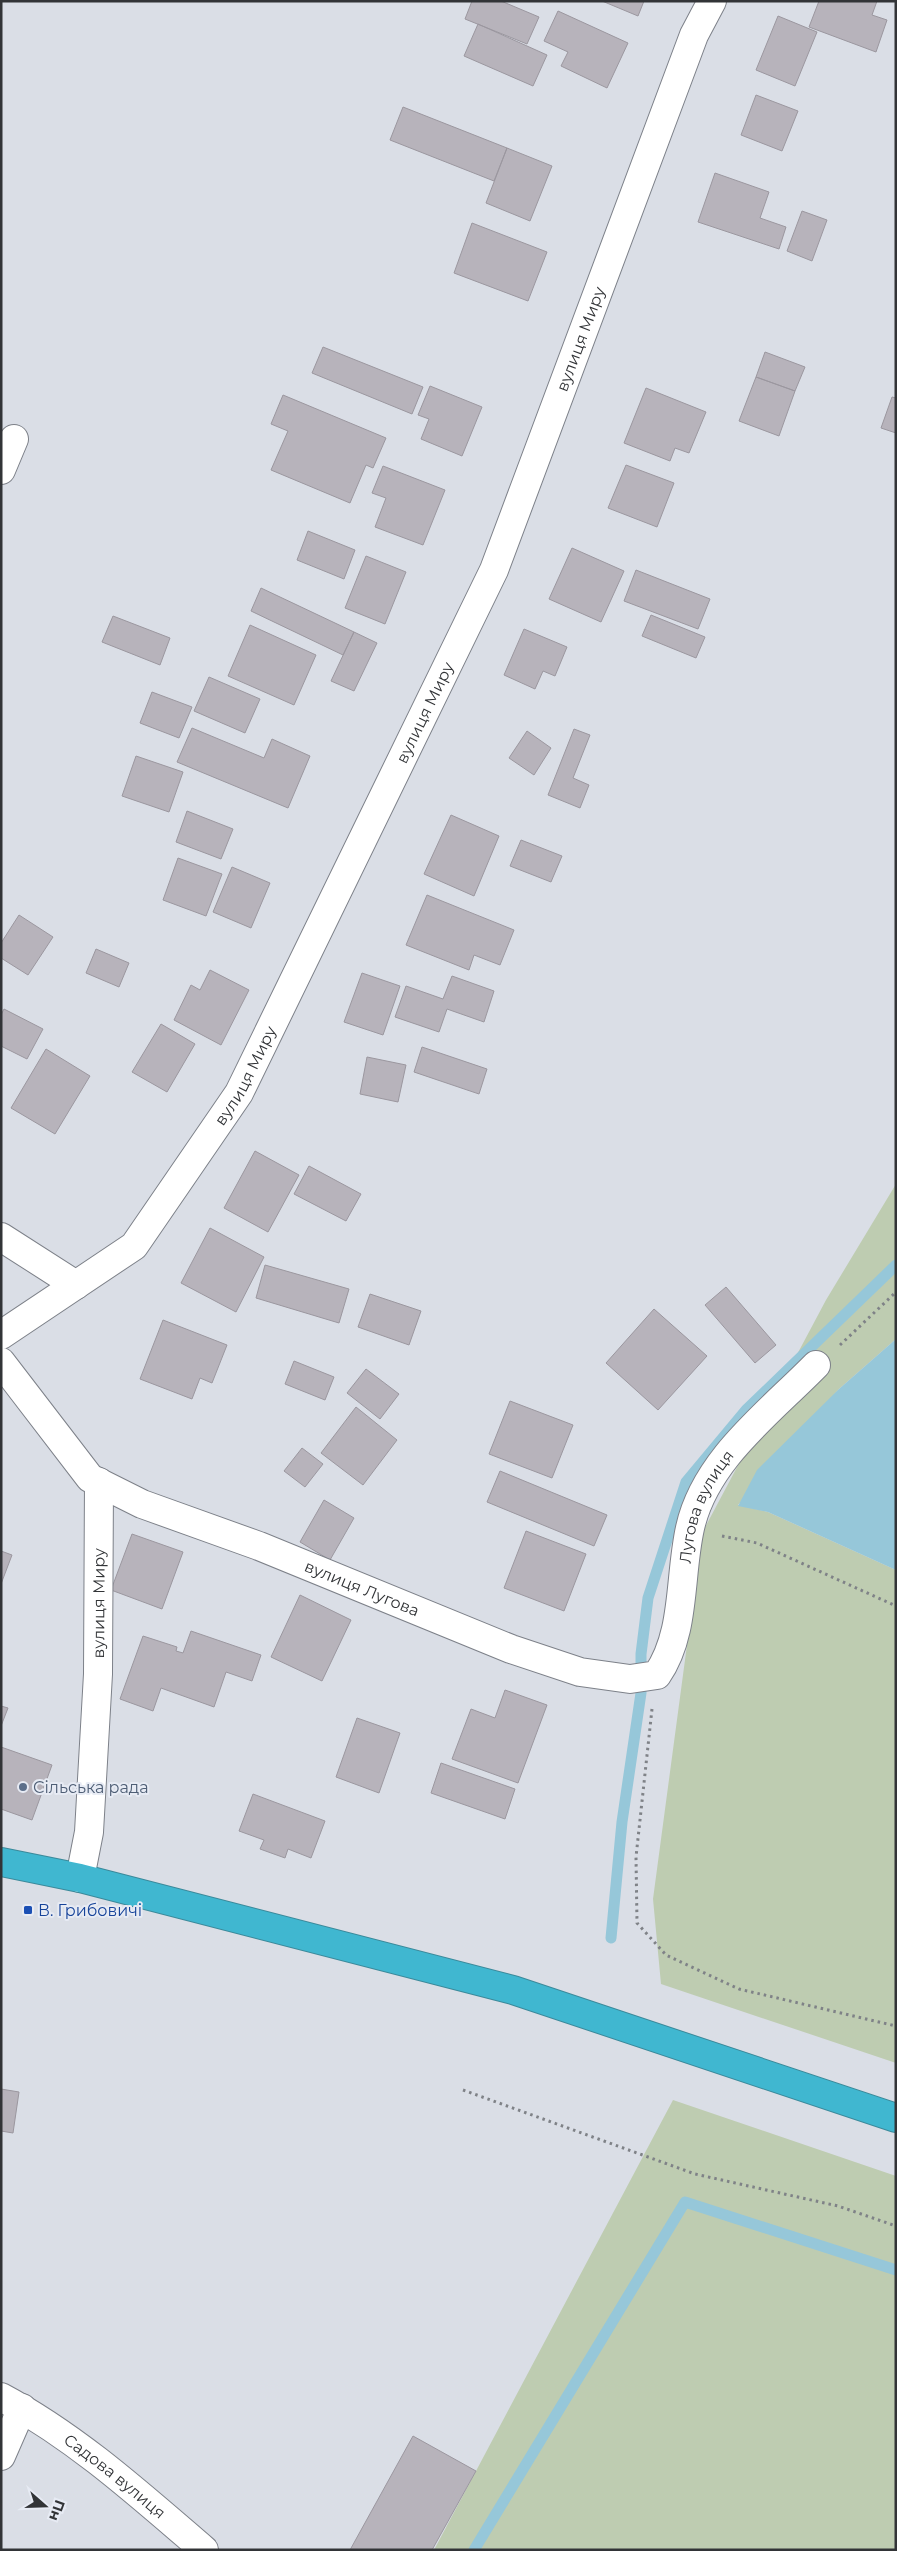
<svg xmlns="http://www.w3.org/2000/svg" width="897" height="2551" font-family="Montserrat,sans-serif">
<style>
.green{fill:#beccb1}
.water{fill:#96c7d9}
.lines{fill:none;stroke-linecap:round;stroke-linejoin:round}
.stream{stroke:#96c7d9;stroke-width:11}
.building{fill:#b7b3bb;stroke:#9b979f}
.minor-casing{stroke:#7d8189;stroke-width:30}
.highway-casing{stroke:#3b899a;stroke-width:30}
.path{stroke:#7f8287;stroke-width:3;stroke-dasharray:2.5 4;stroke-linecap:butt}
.minor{stroke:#fff;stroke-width:28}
.highway{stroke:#40b7d0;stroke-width:28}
.service-dot{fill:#5c6f8a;stroke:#e7ebf4;stroke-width:2}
.transit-dot{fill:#1a4fb4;stroke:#e7ebf4;stroke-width:2}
.labels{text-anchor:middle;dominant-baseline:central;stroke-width:4;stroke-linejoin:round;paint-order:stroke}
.street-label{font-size:16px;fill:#323437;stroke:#e7ebf4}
.service-label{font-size:16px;fill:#4e5e75;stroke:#e7ebf4;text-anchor:start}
.transit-label{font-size:16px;fill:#164399;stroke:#e7ebf4;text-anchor:start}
</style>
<rect width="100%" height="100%" fill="#dadee6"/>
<path class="green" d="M 896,1184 L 896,1339 L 839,1389 L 738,1505 L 768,1512 L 896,1570 L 896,2063 L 661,1984 L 653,1899 L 702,1533 L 826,1300 Z
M 673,2100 L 896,2176 L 896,2550 L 434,2550 Z"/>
<path class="water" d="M 896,1339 L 896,1570 L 768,1512 L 738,1506 L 757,1470 L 839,1389 Z"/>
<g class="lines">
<path class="stream" d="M 611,1938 L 622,1822 L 641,1693 L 641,1654 L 648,1598 L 686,1482 L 746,1410 L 896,1265
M 474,2550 L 685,2202 L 896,2270"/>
</g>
<path class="building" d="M 472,1 L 501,1 L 539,17 L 527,44 L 465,19 Z
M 602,1 L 644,1 L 638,16 Z
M 819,1 L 877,1 L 872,15 L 887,20 L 876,52 L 809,27 Z
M 558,11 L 628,43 L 607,88 L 561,66 L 568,52 L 544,41 Z
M 778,16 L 817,32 L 795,86 L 756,70 Z
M 478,24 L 547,55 L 533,86 L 464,56 Z
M 756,95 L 798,111 L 782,151 L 741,135 Z
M 403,107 L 507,148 L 494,181 L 390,140 Z
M 507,148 L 552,166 L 530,221 L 486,203 Z
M 715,173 L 769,192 L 760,218 L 786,227 L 779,249 L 698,222 Z
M 802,211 L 827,220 L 812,261 L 787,251 Z
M 472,223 L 547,252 L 528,301 L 454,273 Z
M 323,347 L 423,387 L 412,414 L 312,373 Z
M 765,352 L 805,367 L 795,391 L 756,377 Z
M 756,377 L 795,391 L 779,436 L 739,421 Z
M 430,386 L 482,407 L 462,456 L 421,439 L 429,419 L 418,415 Z
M 646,388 L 706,412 L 689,453 L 675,448 L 670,461 L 624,443 Z
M 283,395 L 386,438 L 373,468 L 366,465 L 350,503 L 271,470 L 288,431 L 271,424 Z
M 892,397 L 896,398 L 896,433 L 881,428 Z
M 626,465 L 674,483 L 657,527 L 608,508 Z
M 383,466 L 445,490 L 423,545 L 375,527 L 386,498 L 372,493 Z
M 308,531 L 355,550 L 344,579 L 297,560 Z
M 572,548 L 624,571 L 601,622 L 549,599 Z
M 366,556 L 406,572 L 385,624 L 345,608 Z
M 636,570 L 710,599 L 698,629 L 624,601 Z
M 261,588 L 354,632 L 343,655 L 251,611 Z
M 651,615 L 705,637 L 696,658 L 642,636 Z
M 113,616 L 170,638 L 160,665 L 102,642 Z
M 250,625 L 316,655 L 294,705 L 228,676 Z
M 524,629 L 567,647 L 555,676 L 543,671 L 535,689 L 504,675 Z
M 354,632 L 377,643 L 354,691 L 331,681 Z
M 209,677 L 260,699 L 245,733 L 194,711 Z
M 152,692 L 192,707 L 179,738 L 140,723 Z
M 192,728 L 264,758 L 272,739 L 310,756 L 288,808 L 177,762 Z
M 574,729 L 590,735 L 573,778 L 589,785 L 580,808 L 548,795 Z
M 527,731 L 551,748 L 534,775 L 509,758 Z
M 136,756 L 183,772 L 169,812 L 122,796 Z
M 187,811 L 233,829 L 221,859 L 176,842 Z
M 451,815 L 499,836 L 474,896 L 424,874 Z
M 521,840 L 562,856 L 551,882 L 510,866 Z
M 178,858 L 222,874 L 206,916 L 163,900 Z
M 232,867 L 270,883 L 251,928 L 213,912 Z
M 427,895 L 514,930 L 500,965 L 474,955 L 469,970 L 406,945 Z
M 19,915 L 53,937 L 28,975 L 1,958 L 1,943 Z
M 96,949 L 129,963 L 119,987 L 86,973 Z
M 210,970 L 249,990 L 221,1045 L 174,1020 L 191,985 L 200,990 Z
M 362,973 L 400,986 L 383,1035 L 344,1022 Z
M 452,976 L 494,991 L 484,1022 L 447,1009 L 439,1032 L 395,1017 L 406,986 L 443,999 Z
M 4,1009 L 43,1029 L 27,1059 L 1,1046 L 1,1015 Z
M 161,1024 L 195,1044 L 167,1092 L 132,1072 Z
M 422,1047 L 487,1069 L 479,1094 L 414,1072 Z
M 46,1049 L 90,1076 L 55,1134 L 11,1108 Z
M 367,1057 L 406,1065 L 398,1102 L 360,1094 Z
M 255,1151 L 299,1175 L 268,1232 L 224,1208 Z
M 309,1166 L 361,1194 L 346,1221 L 294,1194 Z
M 210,1228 L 264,1257 L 236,1312 L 181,1283 Z
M 265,1265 L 349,1289 L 339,1323 L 256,1298 Z
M 726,1287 L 776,1345 L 755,1363 L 705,1305 Z
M 370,1294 L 421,1311 L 409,1345 L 358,1327 Z
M 654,1309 L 707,1356 L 658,1410 L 606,1363 Z
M 163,1320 L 227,1345 L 212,1383 L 200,1378 L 192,1399 L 140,1379 Z
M 294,1361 L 334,1377 L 325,1400 L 285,1384 Z
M 366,1369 L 399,1394 L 380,1419 L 347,1393 Z
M 510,1401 L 573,1425 L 552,1478 L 489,1454 Z
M 356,1407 L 397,1440 L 363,1485 L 321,1453 Z
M 302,1448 L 323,1464 L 305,1487 L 284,1471 Z
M 500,1471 L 607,1515 L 594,1546 L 487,1502 Z
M 324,1500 L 354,1518 L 330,1560 L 300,1542 Z
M 526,1531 L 586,1554 L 564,1611 L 504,1588 Z
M 132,1534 L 183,1552 L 162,1609 L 111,1590 Z
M 1,1551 L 12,1555 L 1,1584 Z
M 300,1595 L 351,1620 L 322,1681 L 271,1657 Z
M 191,1631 L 261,1655 L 252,1681 L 226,1672 L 214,1707 L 161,1688 L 153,1711 L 120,1699 L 143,1636 L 177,1647 L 176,1651 L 183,1653 Z
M 505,1690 L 547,1705 L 518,1783 L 452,1759 L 471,1709 L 495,1718 Z
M 1,1706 L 8,1708 L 1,1726 Z
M 357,1718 L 400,1733 L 379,1793 L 336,1777 Z
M 1,1747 L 52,1765 L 32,1820 L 1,1809 Z
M 441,1763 L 515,1789 L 505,1819 L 431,1793 Z
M 253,1794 L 325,1821 L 311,1858 L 288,1849 L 285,1858 L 260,1849 L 264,1840 L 239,1831 Z
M 1,2089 L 19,2092 L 13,2133 L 1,2131 Z
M 413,2436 L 476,2471 L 432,2550 L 350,2550 Z"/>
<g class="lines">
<g class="minor-casing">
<g id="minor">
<path d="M 1,470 L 14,439"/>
<path d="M 1,1237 L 76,1285"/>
<path id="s1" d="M 1,1335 L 134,1246 L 239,1093 L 494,570 L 694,35 L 712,1"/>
<path id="s2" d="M 1,1362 L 90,1478 L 142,1504 L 259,1546 L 511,1649 L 580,1672 L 630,1679 L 657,1675 C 686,1633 679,1577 690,1528 C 705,1460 769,1413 816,1365"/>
<path id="s3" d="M 80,1878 L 89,1832 L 98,1674 L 99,1482"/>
<path id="s4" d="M 1,2397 C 76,2437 140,2495 204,2550"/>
<path d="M 1,2456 L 22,2408"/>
</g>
</g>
<g class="highway-casing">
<path id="highway" d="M 1,1862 L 80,1878 L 513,1990 L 896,2118"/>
</g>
<path class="path" d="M 840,1345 L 896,1292
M 722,1536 L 757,1543 L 896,1606
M 652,1709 L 636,1857 L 637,1923 L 666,1955 L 739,1989 L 896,2026
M 463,2090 L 695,2174 L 838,2206 L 896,2226"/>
<use href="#minor" class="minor"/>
<use href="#highway" class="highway"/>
</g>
<circle class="service-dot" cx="23" cy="1787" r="5"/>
<rect class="transit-dot" x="23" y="1905" width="10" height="10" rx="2.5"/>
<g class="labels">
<g class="street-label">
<text stroke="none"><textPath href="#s1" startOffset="1174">вулиця Миру</textPath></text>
<text stroke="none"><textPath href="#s1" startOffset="769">вулиця Миру</textPath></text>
<text stroke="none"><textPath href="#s1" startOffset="364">вулиця Миру</textPath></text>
<text stroke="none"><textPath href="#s2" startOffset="929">Лугова вулиця</textPath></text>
<text stroke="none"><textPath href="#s2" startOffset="440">вулиця Лугова</textPath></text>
<text stroke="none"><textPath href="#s3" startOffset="276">вулиця Миру</textPath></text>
<text stroke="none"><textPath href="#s4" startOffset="139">Садова вулиця</textPath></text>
</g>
<g class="service-label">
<text x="33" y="1787">Сільська рада</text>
</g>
<g class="transit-label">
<text x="38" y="1910">В. Грибовичі</text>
</g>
</g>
<rect width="897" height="2551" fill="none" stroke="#323437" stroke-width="5"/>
<g transform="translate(45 2506) rotate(110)" stroke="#e7ebf4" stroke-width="4" paint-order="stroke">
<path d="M0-4L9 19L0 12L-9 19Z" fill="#323437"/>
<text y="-8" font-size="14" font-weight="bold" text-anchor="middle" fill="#323437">Пн</text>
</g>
</svg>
